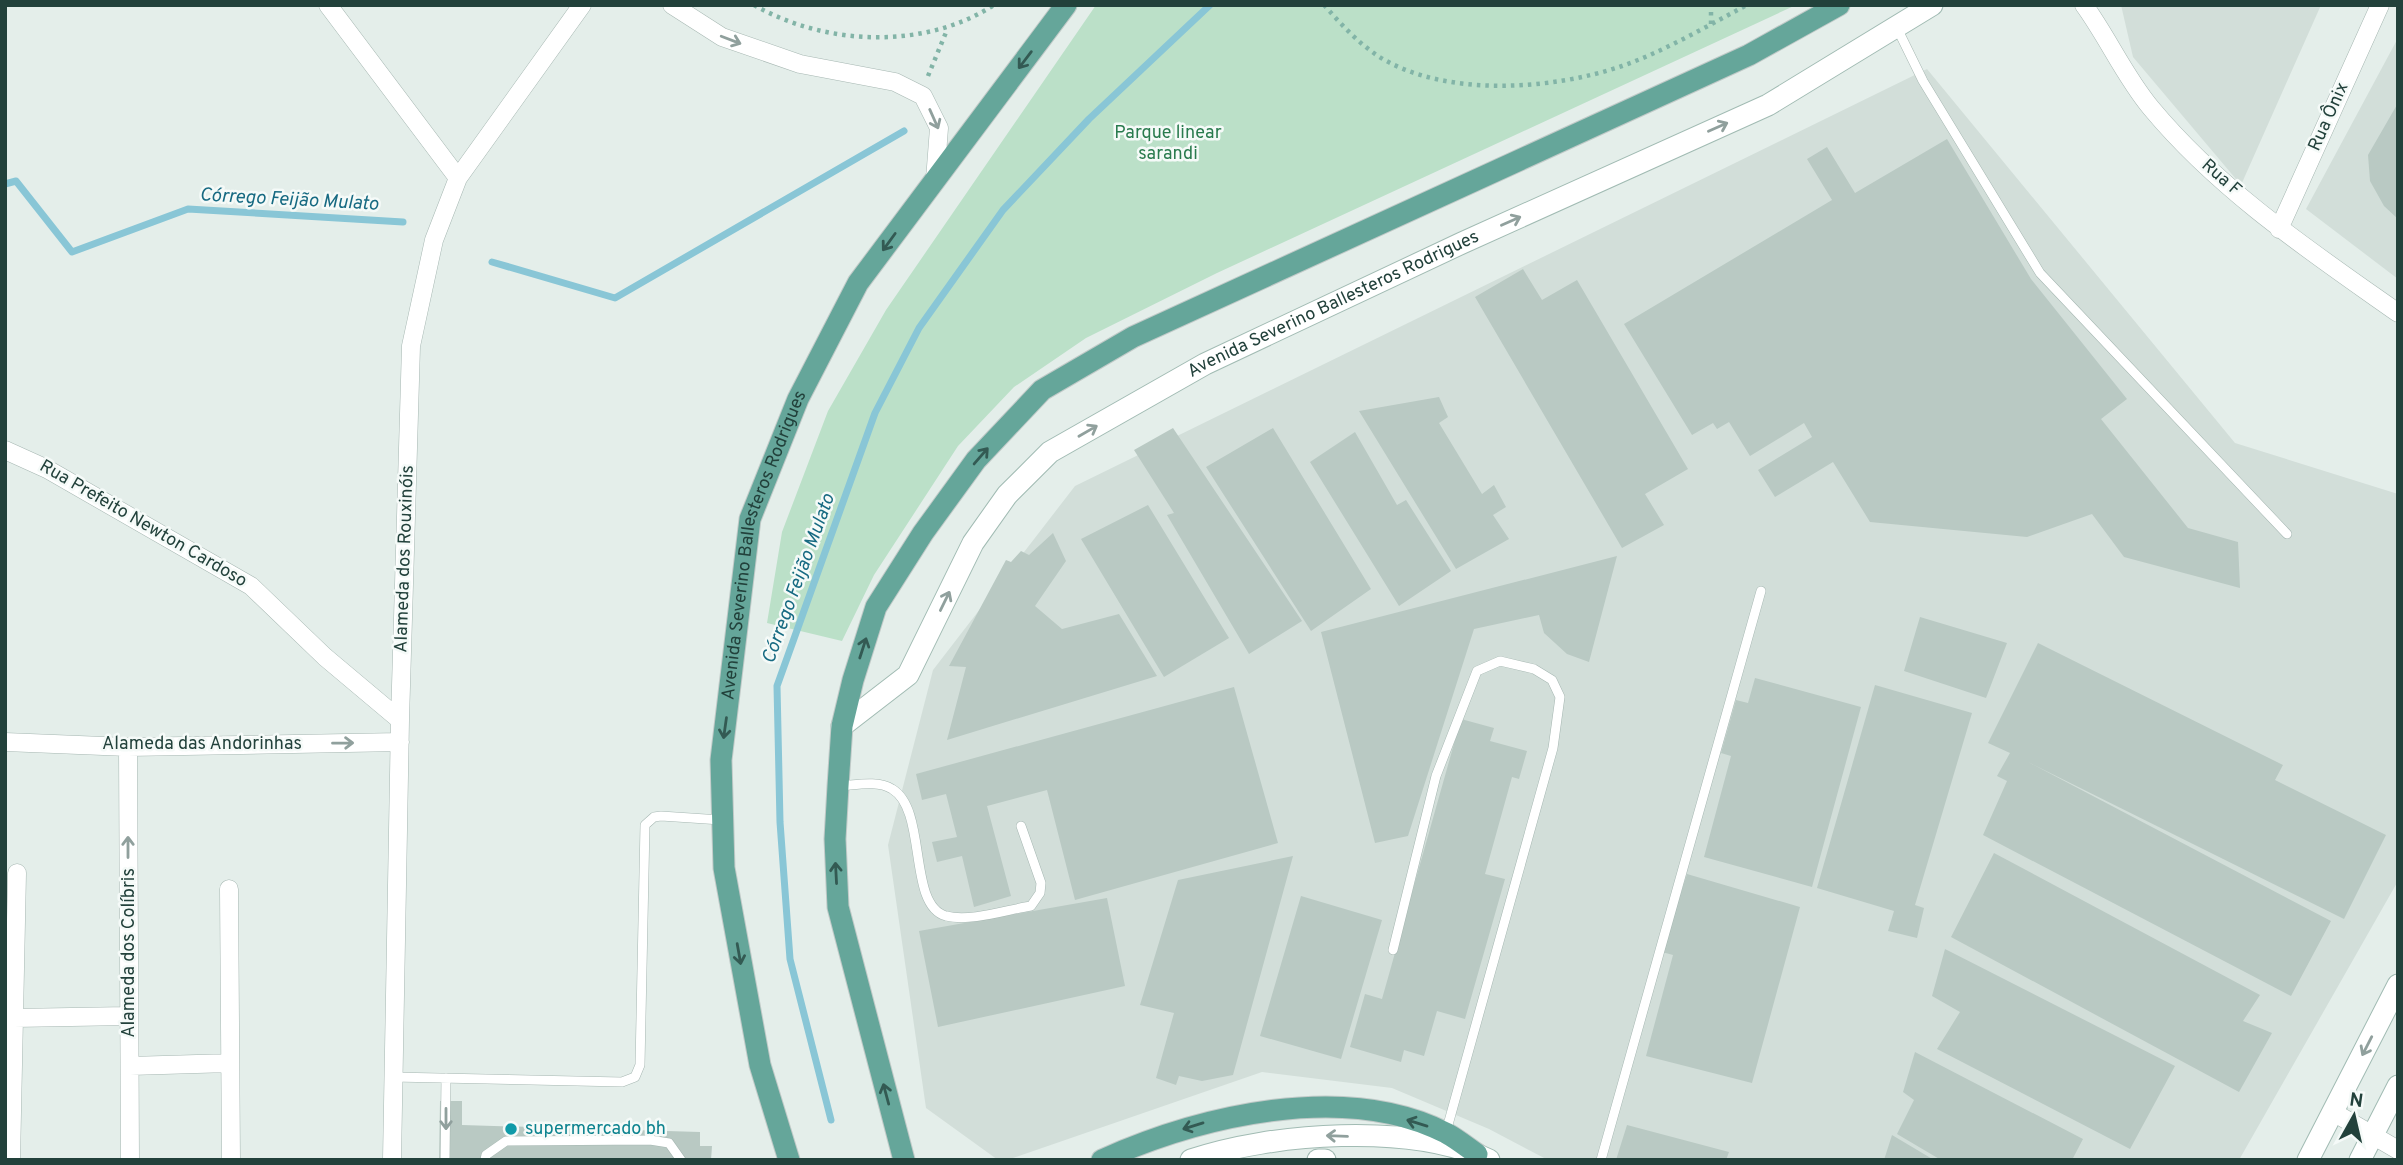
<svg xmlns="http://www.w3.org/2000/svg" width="2403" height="1165" font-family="Overpass,sans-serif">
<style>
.built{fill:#d2ded9}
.green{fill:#bbe0c8}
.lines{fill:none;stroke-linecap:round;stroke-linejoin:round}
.stream{stroke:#89c6d6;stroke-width:7}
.building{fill:#b9c9c3}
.lane-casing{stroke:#a6b7b2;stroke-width:10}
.street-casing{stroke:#a6b7b2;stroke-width:19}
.secondary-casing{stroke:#a1bbb3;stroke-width:23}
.primary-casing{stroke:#c1cac8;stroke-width:23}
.path{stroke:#82b4a7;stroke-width:4.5;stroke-dasharray:3.5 5;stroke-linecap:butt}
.lane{stroke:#fff;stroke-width:9}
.street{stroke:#fff;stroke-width:18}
.secondary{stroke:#fff;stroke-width:21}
.primary{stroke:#65a69a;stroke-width:21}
.oneway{stroke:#90a09d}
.oneway2{stroke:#335a53}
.culture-dot{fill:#0f9aa8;stroke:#f5faf8;stroke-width:2.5}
.labels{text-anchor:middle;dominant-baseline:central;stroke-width:5;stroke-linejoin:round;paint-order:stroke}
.street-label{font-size:18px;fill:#22413b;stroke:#f5faf8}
.park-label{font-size:18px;fill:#297b4e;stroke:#f5faf8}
.culture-label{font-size:18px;fill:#0d838f;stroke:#f5faf8;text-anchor:start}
.water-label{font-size:19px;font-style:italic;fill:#176a82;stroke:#f5faf8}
</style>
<rect width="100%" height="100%" fill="#e4eeea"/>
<path class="built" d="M 2121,5 L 2321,5 L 2241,185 L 2133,57 Z
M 2398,38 L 2398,279 L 2306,209 Z
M 1927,69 L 2235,443 L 2398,494 L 2398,881 L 2239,1160 L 1548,1160 L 1489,1129 L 1392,1088 L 1262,1072 L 1007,1160 L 998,1160 L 926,1108 L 888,845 L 933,670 L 1075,486 Z"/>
<path class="green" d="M 1096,5 L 1796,5 L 1217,273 L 1086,338 L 1014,387 L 958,446 L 874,575 L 842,641 L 767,623 L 782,532 L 828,411 L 886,310 Z"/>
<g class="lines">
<path class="stream" d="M 5,184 L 16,181 L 72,252 L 188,209 L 403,222
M 492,262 L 615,298 L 904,131
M 831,1120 L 790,959 L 780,822 L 777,686 L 875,413 L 919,328 L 1003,210 L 1089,119 L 1210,5"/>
</g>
<path class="building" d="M 2398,103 L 2398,219 L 2384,206 L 2370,181 L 2368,155 Z
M 1947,139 L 2031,279 L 2127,399 L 2101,419 L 2188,528 L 2238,542 L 2240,588 L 2124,557 L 2092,514 L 2027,537 L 1870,522 L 1833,462 L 1775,497 L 1758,470 L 1812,437 L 1804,423 L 1750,456 L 1729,422 L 1717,429 L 1713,423 L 1692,435 L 1624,324 L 1832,200 L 1807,159 L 1827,147 L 1855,193 Z
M 1523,269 L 1542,300 L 1577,280 L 1688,469 L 1645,494 L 1664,525 L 1622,548 L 1475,297 Z
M 1439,397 L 1448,417 L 1439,423 L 1482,494 L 1494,485 L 1506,507 L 1493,515 L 1509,539 L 1456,569 L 1359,411 Z
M 1173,428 L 1302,621 L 1249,654 L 1167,515 L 1174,513 L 1134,450 Z
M 1273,428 L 1371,589 L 1311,631 L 1206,467 Z
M 1355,432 L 1397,505 L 1406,500 L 1451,571 L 1399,606 L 1310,462 Z
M 1148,505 L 1229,638 L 1164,677 L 1081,539 Z
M 1053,533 L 1066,561 L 1035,606 L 1062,629 L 1119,614 L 1157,676 L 947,740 L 966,667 L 949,666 L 1006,560 L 1011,562 L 1021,551 L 1029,555 Z
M 1617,556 L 1589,662 L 1567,654 L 1544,633 L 1539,615 L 1474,629 L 1408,836 L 1375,843 L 1321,632 Z
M 1920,617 L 2007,643 L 1986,698 L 1904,671 Z
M 2038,643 L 2283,765 L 2275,780 L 2386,835 L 2344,919 L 2028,762 L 2331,921 L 2291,996 L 1983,835 L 2007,781 L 1997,776 L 2010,753 L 1988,743 Z
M 1755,678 L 1861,707 L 1812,887 L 1704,857 L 1731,756 L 1721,753 L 1736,700 L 1748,703 Z
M 1875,685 L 1972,713 L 1915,905 L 1924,908 L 1917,938 L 1888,931 L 1894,911 L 1817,888 Z
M 1234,687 L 1278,843 L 1075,900 L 1047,790 L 987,806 L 1011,896 L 974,907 L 962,856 L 937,862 L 932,842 L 957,837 L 946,794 L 922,800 L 916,774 Z
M 1461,719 L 1494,728 L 1490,741 L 1527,751 L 1519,779 L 1512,777 L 1485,874 L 1505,879 L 1465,1019 L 1437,1011 L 1424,1056 L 1404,1050 L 1401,1062 L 1350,1047 L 1365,994 L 1382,999 Z
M 1994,853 L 2260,995 L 2243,1021 L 2272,1033 L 2239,1092 L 1951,937 Z
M 1293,856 L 1233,1075 L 1202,1081 L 1179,1076 L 1176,1085 L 1156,1078 L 1174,1013 L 1140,1005 L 1178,880 Z
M 1687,874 L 1800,907 L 1752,1083 L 1646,1056 L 1673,955 L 1662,952 Z
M 1301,896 L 1382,920 L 1341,1059 L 1260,1036 Z
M 1107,898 L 1125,986 L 938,1027 L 919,931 Z
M 1945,949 L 2175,1066 L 2130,1149 L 1937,1049 L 1960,1012 L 1932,996 Z
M 1915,1052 L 2083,1139 L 2072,1160 L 1941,1160 L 1897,1134 L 1914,1100 L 1903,1092 Z
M 440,1101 L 462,1101 L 462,1125 L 700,1132 L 700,1146 L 712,1146 L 711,1160 L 439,1160 Z
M 1627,1125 L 1729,1152 L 1726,1160 L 1616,1160 Z
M 1892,1135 L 1934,1160 L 1884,1160 Z"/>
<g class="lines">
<g class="lane-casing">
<path id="lane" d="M 1897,28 L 1923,81 L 2040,273 L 2287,534
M 840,786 C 856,785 878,780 892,789 C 928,810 907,905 946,916 C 971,922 1006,910 1031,906 L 1040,893 L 1041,883 L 1021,826
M 1393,950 L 1436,776 L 1477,671 L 1500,661 L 1534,669 L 1552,680 L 1560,697 L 1553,748 L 1446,1132
M 393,1077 L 622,1082 L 635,1077 L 640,1065 L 645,825 L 654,817 L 661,816 L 721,820
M 445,1160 L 446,1078
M 485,1160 L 486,1155 L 506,1141 L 650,1140 L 669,1143 L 681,1160
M 1601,1160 L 1761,591"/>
</g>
<g class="street-casing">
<path id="street" d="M 328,5 L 458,178
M 672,5 L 722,37 L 800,64 L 895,82 L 923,96 L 939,128 L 935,180
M 2084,5 C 2108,38 2125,77 2151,108 C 2220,191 2310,251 2398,313
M 2279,229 L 2380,5
M 5,450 L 47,469 L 251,586 L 325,657 L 400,720
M 5,742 L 128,747 L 400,742
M 128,747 L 130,1160
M 229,889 L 231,1160
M 14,1018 L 128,1016
M 130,1066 L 230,1063
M 2333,1112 L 2398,1150
M 11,1160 L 17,873
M 392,1160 L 400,720 L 411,346 L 434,240 L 458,178 L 582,5"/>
</g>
<g class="secondary-casing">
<g id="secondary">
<path id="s1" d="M 842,726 L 908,675 L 973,543 L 1007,495 L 1050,452 L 1205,364 L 1462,243 L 1768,105 L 1932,5"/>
<path d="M 1191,1160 C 1271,1133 1412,1122 1489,1160"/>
<path d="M 1318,1160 L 1325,1160"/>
<path d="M 2308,1160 L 2398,985"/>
<path d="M 2360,1160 L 2398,1086"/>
</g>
</g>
<g class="primary-casing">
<g id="primary">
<path id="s2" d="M 789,1160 L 760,1065 L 724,868 L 721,760 L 750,519 L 798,399 L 858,283 L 1066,5"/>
<path d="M 904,1160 L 838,907 L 835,839 L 838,786 L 842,726 L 853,680 L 876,607 L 923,533 L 976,460 L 1042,390 L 1133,337 L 1749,55 L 1839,5"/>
<path d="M 1102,1160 C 1200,1116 1344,1081 1446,1133 C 1457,1139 1467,1147 1477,1154"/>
</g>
</g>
<path class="path" d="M 754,5 C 826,46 924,50 994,5
M 1324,5 C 1340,23 1357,42 1378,56 C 1444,98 1552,90 1622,66 C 1665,51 1707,26 1747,5
M 1711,24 L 1711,5
M 928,76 L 947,30"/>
<use href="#lane" class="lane"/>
<use href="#street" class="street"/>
<use href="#secondary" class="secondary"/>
<use href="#primary" class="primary"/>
</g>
<defs><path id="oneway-shaft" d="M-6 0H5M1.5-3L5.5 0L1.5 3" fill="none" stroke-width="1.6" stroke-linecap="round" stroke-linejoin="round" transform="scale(1.75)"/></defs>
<g class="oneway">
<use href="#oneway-shaft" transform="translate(731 40) rotate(21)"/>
<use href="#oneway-shaft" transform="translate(934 119) rotate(66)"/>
<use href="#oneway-shaft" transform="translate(1718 127) rotate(-24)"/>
<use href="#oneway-shaft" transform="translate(1511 221) rotate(-24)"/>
<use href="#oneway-shaft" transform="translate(1088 431) rotate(-30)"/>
<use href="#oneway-shaft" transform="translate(945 601) rotate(-64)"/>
<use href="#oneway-shaft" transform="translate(343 743) rotate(-1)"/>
<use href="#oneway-shaft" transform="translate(128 847) rotate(-90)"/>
<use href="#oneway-shaft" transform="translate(2367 1046) rotate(117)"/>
<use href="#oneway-shaft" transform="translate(446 1119) rotate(90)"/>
<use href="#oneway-shaft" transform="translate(1337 1136) rotate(-178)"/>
</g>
<g class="oneway2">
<use href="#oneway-shaft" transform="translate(1025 60) rotate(127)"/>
<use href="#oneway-shaft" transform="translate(889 242) rotate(126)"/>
<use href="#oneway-shaft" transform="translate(981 456) rotate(-49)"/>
<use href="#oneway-shaft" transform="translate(863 648) rotate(-72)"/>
<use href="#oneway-shaft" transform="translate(725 728) rotate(98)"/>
<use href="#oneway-shaft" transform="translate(836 873) rotate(-93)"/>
<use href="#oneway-shaft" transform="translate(739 954) rotate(80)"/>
<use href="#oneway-shaft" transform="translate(886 1094) rotate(-105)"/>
<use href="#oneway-shaft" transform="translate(1417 1123) rotate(-163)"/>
<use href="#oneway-shaft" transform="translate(1193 1126) rotate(163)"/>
</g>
<circle class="culture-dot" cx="511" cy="1129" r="7"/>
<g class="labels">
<g class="street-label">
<text transform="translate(2329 117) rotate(-66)">Rua Ônix</text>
<text transform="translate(2221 178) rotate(41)">Rua F</text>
<text stroke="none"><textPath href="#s1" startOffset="670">Avenida Severino Ballesteros Rodrigues</textPath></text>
<text transform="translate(143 524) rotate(30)">Rua Prefeito Newton Cardoso</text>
<text stroke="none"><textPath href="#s2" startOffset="628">Avenida Severino Ballesteros Rodrigues</textPath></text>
<text transform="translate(405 559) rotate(-88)">Alameda dos Rouxinóis</text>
<text x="202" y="744">Alameda das Andorinhas</text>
<text transform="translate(129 953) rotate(-90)">Alameda dos Colíbris</text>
</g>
<g class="park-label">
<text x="1168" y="133">Parque linear<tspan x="1168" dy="21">sarandi</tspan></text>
</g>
<g class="culture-label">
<text x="525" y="1129">supermercado bh</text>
</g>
<g class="water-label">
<text transform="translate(289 200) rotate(3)">Córrego Feijão Mulato</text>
<text transform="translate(799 579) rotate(-70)">Córrego Feijão Mulato</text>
</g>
</g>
<rect width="2403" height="1165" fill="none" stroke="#22413b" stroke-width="14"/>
<g transform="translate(2354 1116) rotate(8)" stroke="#f5faf8" stroke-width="5" paint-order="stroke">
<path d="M0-5L12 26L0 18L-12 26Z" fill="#22413b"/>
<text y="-10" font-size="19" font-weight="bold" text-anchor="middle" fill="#22413b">N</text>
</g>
</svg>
